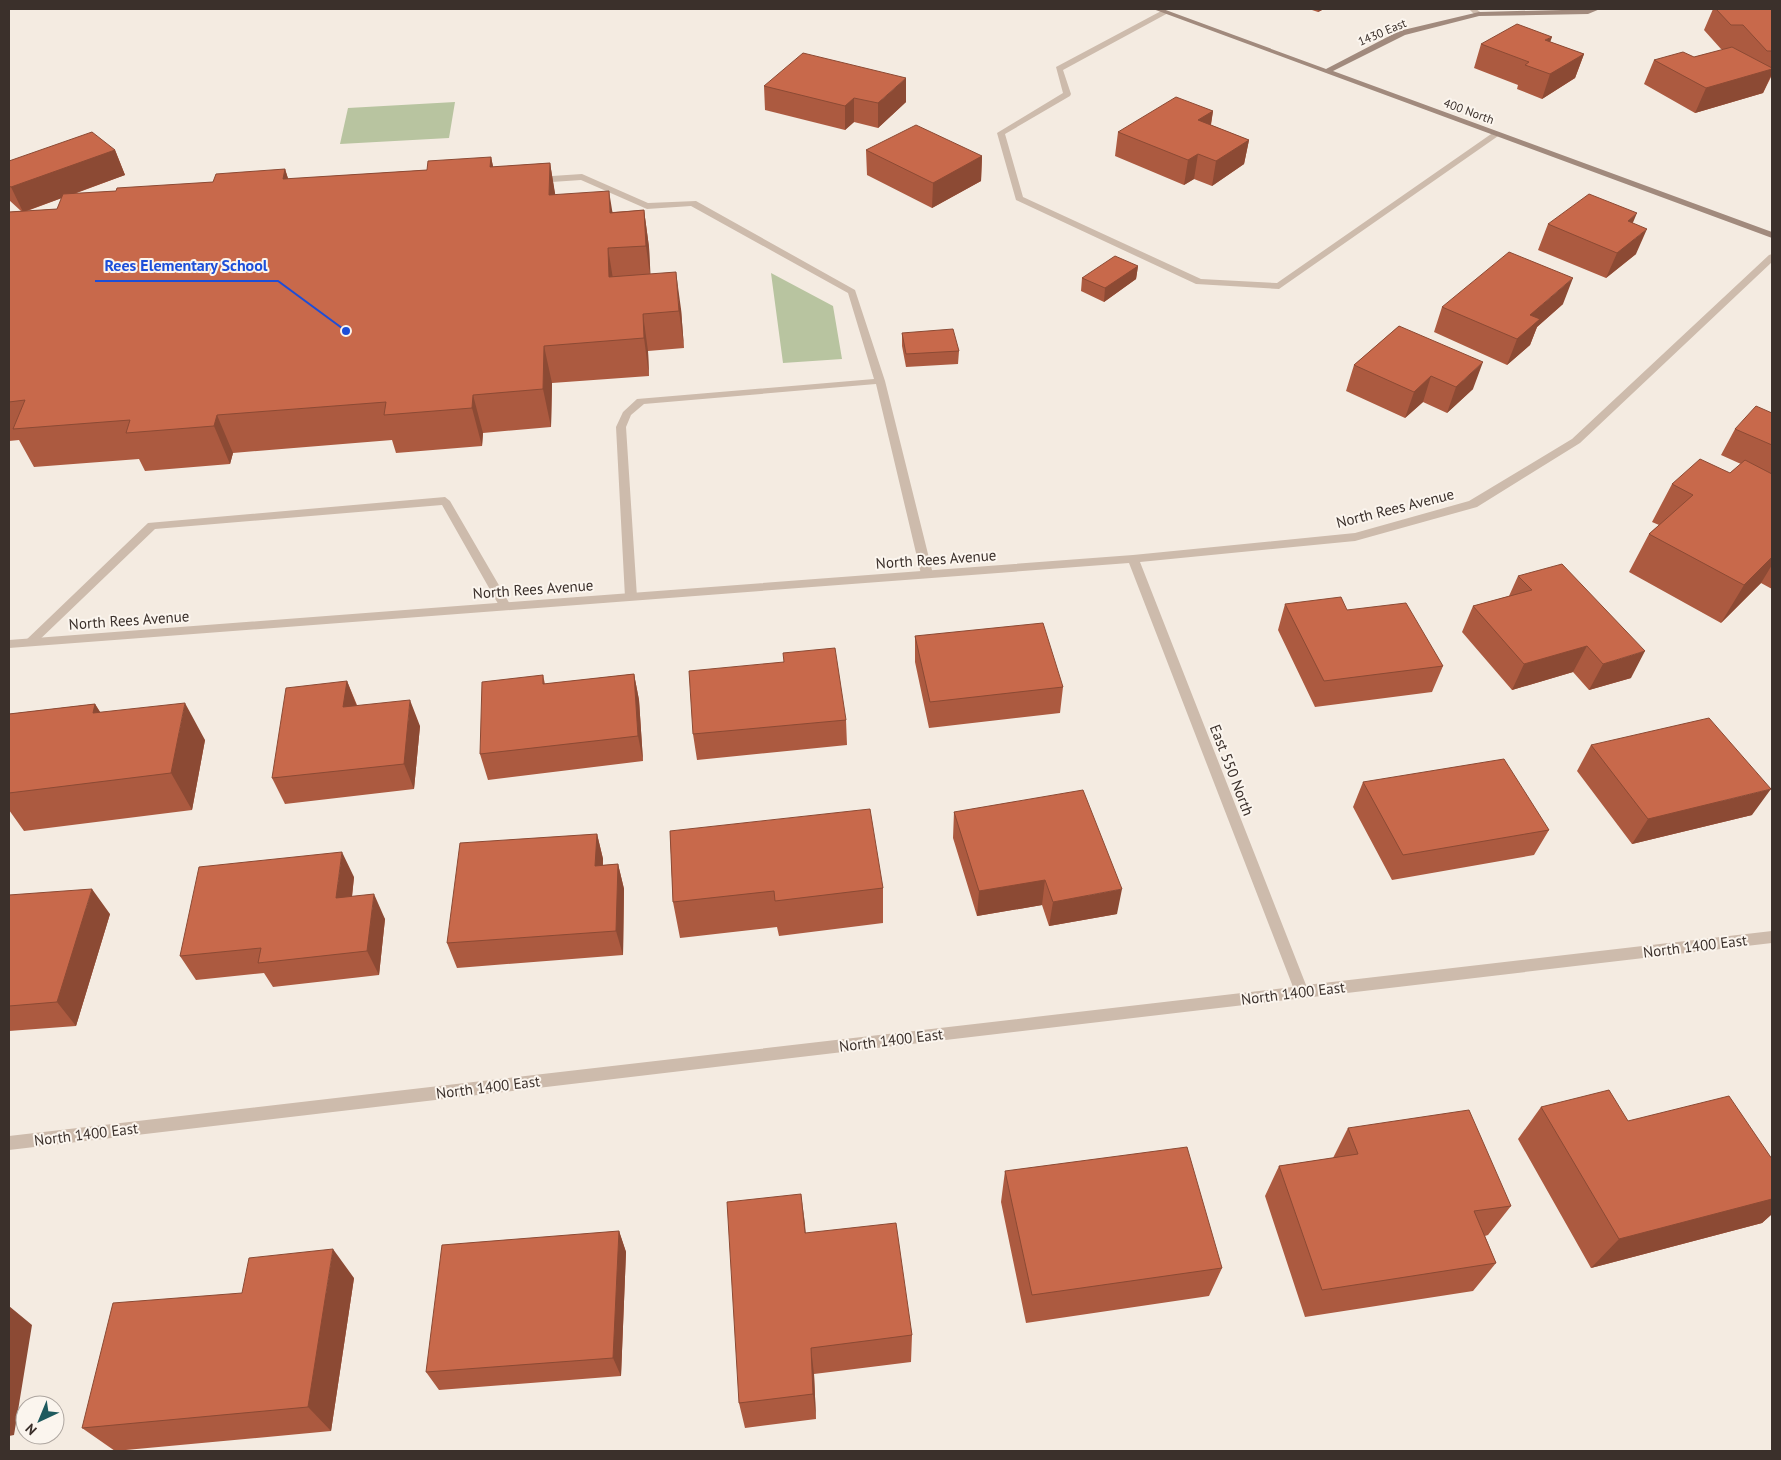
<svg xmlns="http://www.w3.org/2000/svg" width="1781" height="1460" font-family="'PT Sans',sans-serif">
<style>
.green{fill:#b8c4a0}
.lines{fill:none;stroke-linecap:round;stroke-linejoin:round}
.lane{fill:#cdbbac;fill-rule:evenodd}
.street{fill:#cdbbac;fill-rule:evenodd}
.secondary{fill:#a18a7d;fill-rule:evenodd}
.wall{fill:#ac5a40;fill-rule:evenodd}
.shaded-wall{fill:#8c4a34}
.building{fill:#c8694b;stroke:#8c4a34}
.labels{text-anchor:middle;dominant-baseline:central;stroke-width:4;stroke-linejoin:round;paint-order:stroke}
.far-street-label{font-size:12px;fill:#3b302b;stroke:#fbf5ee}
.street-label{font-size:15px;fill:#3b302b;stroke:#fbf5ee}
.leader{fill:none;stroke:#1d4ed8;stroke-width:2}
.callout-dot{fill:#1d4ed8;stroke:#fbf5ee;stroke-width:2}
.callout-label{font-size:16px;text-anchor:middle;font-weight:bold;fill:#1d4ed8;stroke:#fbf5ee;stroke-width:4;stroke-linejoin:round;paint-order:stroke}
</style>
<rect width="100%" height="100%" fill="#f4ebe1"/>
<path class="green" d="M 455,102 L 449,138 L 340,144 L 348,108 Z
M 771,273 L 833,306 L 842,359 L 783,363 Z"/>
<g class="lines">
<path class="lane" d="M 1163,10 L 1170,12 L 1063,70 L 1071,94 L 1070,96 L 1005,134 L 1023,197 L 1201,279 L 1277,283 L 1494,132 L 1501,134 L 1279,289 L 1196,284 L 1016,200 L 997,133 L 1063,93 L 1056,67 Z
M 582,174 L 648,203 L 696,201 L 855,290 L 885,381 L 933,574 L 931,577 L 923,577 L 921,574 L 876,384 L 644,404 L 631,415 L 626,427 L 637,597 L 635,600 L 627,600 L 625,597 L 616,427 L 623,412 L 637,399 L 874,379 L 848,293 L 691,206 L 647,209 L 581,180 L 537,183 L 533,180 L 537,177 Z
M 445,497 L 450,501 L 511,606 L 509,609 L 501,609 L 442,505 L 155,529 L 34,645 L 30,646 L 24,642 L 148,523 Z"/>
<path class="street" d="M 1469,9 L 1476,9 L 1483,14 L 1476,16 Z
M 1772,254 L 1772,262 L 1580,443 L 1477,507 L 1355,541 L 1140,562 L 1306,985 L 1772,931 L 1772,943 L 9,1150 L 9,1136 L 1293,987 L 1129,563 L 9,648 L 9,640 L 1133,555 L 1355,533 L 1469,501 L 1572,439 L 1769,255 Z"/>
<path class="secondary" d="M 1153,9 L 1163,9 L 1326,69 L 1399,31 L 1479,12 L 1600,9 L 1588,14 L 1479,16 L 1405,35 L 1333,71 L 1772,232 L 1772,238 Z"/>
</g>
<path class="wall" d="M 1309,9 L 1324,9 L 1318,12 Z
M 1713,9 L 1772,9 L 1772,75 L 1763,93 L 1695,113 L 1644,84 L 1654,60 L 1694,57 L 1726,49 L 1721,49 L 1704,30 Z
M 1550,42 L 1584,54 L 1575,78 L 1542,99 L 1517,89 L 1518,85 L 1474,68 L 1481,44 Z
M 764,86 L 906,102 L 878,128 L 854,122 L 845,130 L 765,110 Z
M 1213,111 L 1211,125 L 1249,140 L 1244,164 L 1212,186 L 1194,179 L 1184,185 L 1115,156 L 1118,132 Z
M 115,150 L 125,175 L 74,194 L 116,191 L 213,182 L 285,169 L 288,179 L 427,170 L 491,157 L 493,167 L 550,163 L 555,195 L 613,212 L 644,210 L 649,247 L 650,274 L 681,309 L 684,348 L 648,351 L 649,376 L 552,383 L 551,427 L 483,433 L 482,446 L 396,453 L 392,440 L 233,453 L 230,464 L 145,471 L 139,459 L 34,467 L 19,440 L 9,441 L 9,212 L 21,211 L 9,200 L 9,161 ZM 62,198 L 57,209 L 27,211 Z
M 866,150 L 982,156 L 981,181 L 932,208 L 867,175 Z
M 1633,223 L 1636,254 L 1606,278 L 1538,250 L 1548,224 Z
M 1138,266 L 1136,279 L 1104,302 L 1081,291 L 1082,278 Z
M 1563,304 L 1537,327 L 1530,345 L 1507,365 L 1434,332 L 1442,307 Z
M 1399,326 L 1473,389 L 1447,413 L 1423,402 L 1405,418 L 1346,391 L 1354,365 Z
M 902,333 L 959,351 L 958,364 L 906,367 L 902,346 Z
M 1772,413 L 1772,589 L 1761,583 L 1721,623 L 1629,572 L 1649,534 L 1659,525 L 1652,522 L 1672,484 L 1730,473 L 1741,464 L 1721,455 L 1735,429 Z
M 1518,576 L 1631,678 L 1589,690 L 1573,672 L 1512,690 L 1462,632 L 1473,606 L 1509,596 Z
M 1285,604 L 1347,610 L 1443,666 L 1432,692 L 1315,707 L 1278,630 Z
M 915,636 L 1063,687 L 1060,713 L 929,728 L 915,662 Z
M 784,662 L 846,720 L 847,745 L 697,760 L 693,734 Z
M 634,674 L 639,700 L 643,761 L 488,780 L 480,754 L 543,675 L 545,684 Z
M 347,681 L 357,705 L 420,726 L 414,789 L 285,804 L 272,778 Z
M 95,704 L 100,712 L 205,740 L 192,810 L 24,831 L 9,810 L 9,714 Z
M 1591,745 L 1752,815 L 1632,844 L 1577,771 Z
M 1363,782 L 1549,830 L 1534,855 L 1392,880 L 1353,807 Z
M 954,812 L 1117,914 L 1049,926 L 1042,905 L 977,916 L 953,838 Z
M 670,831 L 883,888 L 883,923 L 779,936 L 777,927 L 680,938 L 673,902 Z
M 597,834 L 603,859 L 603,865 L 618,864 L 624,889 L 623,955 L 457,968 L 447,943 Z
M 354,877 L 352,897 L 385,919 L 379,975 L 273,987 L 264,973 L 196,980 L 180,956 Z
M 9,895 L 110,914 L 76,1026 L 9,1031 Z
M 1541,1107 L 1628,1121 L 1772,1159 L 1772,1214 L 1762,1223 L 1591,1268 L 1518,1139 Z
M 1348,1128 L 1511,1206 L 1488,1235 L 1485,1236 L 1496,1263 L 1473,1291 L 1305,1317 L 1265,1196 L 1279,1166 L 1333,1158 Z
M 1005,1171 L 1222,1268 L 1209,1296 L 1026,1323 L 1001,1202 Z
M 619,1231 L 626,1252 L 621,1376 L 439,1390 L 426,1372 Z
M 805,1233 L 912,1335 L 911,1362 L 814,1374 L 816,1419 L 745,1428 L 739,1403 Z
M 354,1278 L 331,1431 L 115,1451 L 82,1428 Z"/>
<path class="shaded-wall" d="M 1319,9 L 1324,9 L 1318,12 Z
M 1552,37 L 1544,60 L 1545,40 Z
M 1584,54 L 1575,78 L 1542,99 L 1550,74 Z
M 1772,69 L 1772,73 L 1763,93 L 1695,113 L 1706,88 Z
M 906,78 L 906,102 L 878,128 L 878,103 Z
M 854,98 L 854,122 L 845,130 L 845,106 Z
M 1213,111 L 1209,135 L 1198,120 Z
M 1249,140 L 1244,164 L 1212,186 L 1216,161 Z
M 115,150 L 125,175 L 23,212 L 11,187 Z
M 1198,154 L 1194,179 L 1184,185 L 1188,160 Z
M 982,156 L 981,181 L 932,208 L 933,183 Z
M 491,157 L 499,193 L 490,167 Z
M 550,163 L 556,199 L 549,195 Z
M 285,169 L 297,206 L 283,179 Z
M 609,191 L 615,228 L 615,249 L 610,213 Z
M 644,210 L 649,247 L 651,283 L 646,246 Z
M 1637,213 L 1626,239 L 1628,221 Z
M 1647,229 L 1636,254 L 1606,278 L 1617,253 Z
M 608,248 L 614,285 L 609,277 Z
M 1138,266 L 1136,279 L 1104,302 L 1105,288 Z
M 676,272 L 681,309 L 684,348 L 679,311 Z
M 1573,278 L 1563,304 L 1537,327 L 1530,345 L 1507,365 L 1517,339 L 1530,315 Z
M 643,314 L 648,351 L 649,376 L 644,338 Z
M 544,346 L 552,383 L 551,427 L 543,389 Z
M 1483,362 L 1473,389 L 1447,413 L 1456,387 Z
M 1431,376 L 1423,402 L 1405,418 L 1414,392 Z
M 473,395 L 483,433 L 482,446 L 472,408 Z
M 217,415 L 233,453 L 230,464 L 214,426 Z
M 1772,557 L 1772,565 L 1761,583 L 1721,623 L 1744,585 Z
M 1587,646 L 1573,672 L 1512,690 L 1524,664 Z
M 1645,651 L 1631,678 L 1589,690 L 1603,664 Z
M 634,674 L 639,700 L 643,761 L 638,736 Z
M 347,681 L 357,707 L 343,707 Z
M 410,700 L 420,726 L 414,789 L 404,764 Z
M 185,703 L 205,740 L 192,810 L 171,773 Z
M 95,704 L 118,741 L 93,713 Z
M 1771,789 L 1752,815 L 1632,844 L 1648,819 Z
M 597,834 L 603,859 L 602,890 L 595,866 Z
M 342,852 L 354,877 L 349,923 L 336,898 Z
M 618,864 L 624,889 L 623,955 L 616,931 Z
M 1045,880 L 1042,905 L 977,916 L 979,891 Z
M 92,889 L 110,914 L 76,1026 L 57,1002 Z
M 1122,889 L 1117,914 L 1049,926 L 1053,902 Z
M 374,894 L 385,919 L 379,975 L 367,951 Z
M 801,1194 L 805,1224 L 808,1262 L 805,1233 Z
M 1772,1199 L 1772,1214 L 1762,1223 L 1591,1268 L 1619,1239 Z
M 619,1231 L 626,1252 L 621,1376 L 613,1358 Z
M 333,1249 L 354,1278 L 331,1431 L 308,1407 Z
M 9,1306 L 32,1325 L 14,1435 L 9,1436 Z
M 811,1348 L 814,1374 L 816,1419 L 813,1394 Z"/>
<path class="building" d="M 1716,9 L 1772,9 L 1772,51 L 1767,51 L 1743,25 L 1731,25 Z
M 1517,24 L 1552,37 L 1545,40 L 1584,54 L 1550,74 L 1525,65 L 1529,62 L 1481,44 Z
M 1732,47 L 1772,68 L 1772,69 L 1706,88 L 1654,60 L 1683,52 L 1694,57 Z
M 803,53 L 906,78 L 878,103 L 854,98 L 845,106 L 764,86 Z
M 1176,97 L 1213,111 L 1198,120 L 1249,140 L 1216,161 L 1198,154 L 1188,160 L 1118,132 Z
M 916,125 L 982,156 L 933,183 L 866,150 Z
M 92,132 L 115,150 L 11,187 L 9,186 L 9,161 Z
M 491,157 L 490,167 L 550,163 L 549,195 L 609,191 L 610,213 L 644,210 L 646,246 L 608,248 L 609,277 L 676,272 L 679,311 L 643,314 L 644,338 L 544,346 L 543,389 L 473,395 L 472,408 L 384,415 L 386,402 L 217,415 L 214,426 L 126,433 L 130,420 L 13,429 L 25,400 L 9,402 L 9,212 L 57,209 L 63,194 L 116,191 L 117,188 L 213,182 L 216,174 L 285,169 L 283,179 L 427,170 L 428,161 Z
M 1589,194 L 1637,213 L 1628,221 L 1647,229 L 1617,253 L 1548,224 Z
M 1509,252 L 1573,278 L 1530,315 L 1540,319 L 1517,339 L 1442,307 Z
M 1115,256 L 1138,266 L 1105,288 L 1082,278 Z
M 1399,326 L 1483,362 L 1456,387 L 1431,376 L 1414,392 L 1354,365 Z
M 953,329 L 959,351 L 906,354 L 902,333 Z
M 1756,406 L 1772,413 L 1772,445 L 1735,429 Z
M 1700,459 L 1730,473 L 1745,460 L 1772,474 L 1772,557 L 1744,585 L 1649,534 L 1693,495 L 1672,484 Z
M 1562,564 L 1645,651 L 1603,664 L 1587,646 L 1524,664 L 1473,606 L 1532,590 L 1518,576 Z
M 1341,597 L 1347,610 L 1406,603 L 1443,666 L 1324,681 L 1285,604 Z
M 1043,623 L 1063,687 L 930,702 L 915,636 Z
M 835,648 L 846,720 L 693,734 L 689,671 L 784,662 L 783,653 Z
M 634,674 L 638,736 L 480,754 L 482,682 L 543,675 L 543,684 Z
M 347,681 L 343,707 L 410,700 L 404,764 L 272,778 L 286,688 Z
M 185,703 L 171,773 L 9,793 L 9,714 L 95,704 L 93,713 Z
M 1709,718 L 1771,789 L 1648,819 L 1591,745 Z
M 1504,759 L 1549,830 L 1403,855 L 1363,782 Z
M 1083,790 L 1122,889 L 1053,902 L 1045,880 L 979,891 L 954,812 Z
M 870,809 L 883,888 L 775,901 L 774,891 L 673,902 L 670,831 Z
M 597,834 L 595,866 L 618,864 L 616,931 L 447,943 L 460,843 Z
M 342,852 L 336,898 L 374,894 L 367,951 L 258,963 L 261,948 L 180,956 L 199,867 Z
M 92,889 L 57,1002 L 9,1006 L 9,895 Z
M 1609,1090 L 1628,1121 L 1729,1096 L 1772,1159 L 1772,1199 L 1619,1239 L 1541,1107 Z
M 1469,1110 L 1511,1206 L 1474,1211 L 1496,1263 L 1322,1290 L 1279,1166 L 1358,1154 L 1348,1128 Z
M 1187,1147 L 1222,1268 L 1032,1295 L 1005,1171 Z
M 801,1194 L 805,1233 L 896,1223 L 912,1335 L 811,1348 L 813,1394 L 739,1403 L 727,1202 Z
M 619,1231 L 613,1358 L 426,1372 L 442,1245 Z
M 333,1249 L 308,1407 L 82,1428 L 113,1303 L 242,1293 L 249,1258 Z"/>
<g class="labels">
<g class="far-street-label">
<text transform="translate(1382 32) rotate(-23)">1430 East</text>
<text transform="translate(1469 111) rotate(20)">400 North</text>
</g>
<g class="street-label">
<text transform="translate(1395 508) rotate(-14)">North Rees Avenue</text>
<text transform="translate(936 559) rotate(-4)">North Rees Avenue</text>
<text transform="translate(533 589) rotate(-4)">North Rees Avenue</text>
<text transform="translate(129 620) rotate(-4)">North Rees Avenue</text>
<text transform="translate(1232 770) rotate(69)">East 550 North</text>
<text transform="translate(1695 946) rotate(-7)">North 1400 East</text>
<text transform="translate(1293 993) rotate(-7)">North 1400 East</text>
<text transform="translate(891 1040) rotate(-7)">North 1400 East</text>
<text transform="translate(488 1087) rotate(-7)">North 1400 East</text>
<text transform="translate(86 1134) rotate(-7)">North 1400 East</text>
</g>
</g>
<path class="leader" d="M346 331L278 281H95"/>
<circle class="callout-dot" cx="346" cy="331" r="5"/>
<g class="callout-label">
<text x="186" y="271">Rees Elementary School</text>
</g>
<rect width="1781" height="1460" fill="none" stroke="#3b302b" stroke-width="20"/>
<g transform="translate(40 1420) rotate(224)"><circle r="24" fill="#fbf5ee" stroke="#aea6a0"/>
<path d="M0-4L9 19L0 12L-9 19Z" fill="#1f5a5e"/>
<text y="-8" font-size="14" font-weight="bold" text-anchor="middle" fill="#3b302b">N</text>
</g>
</svg>
